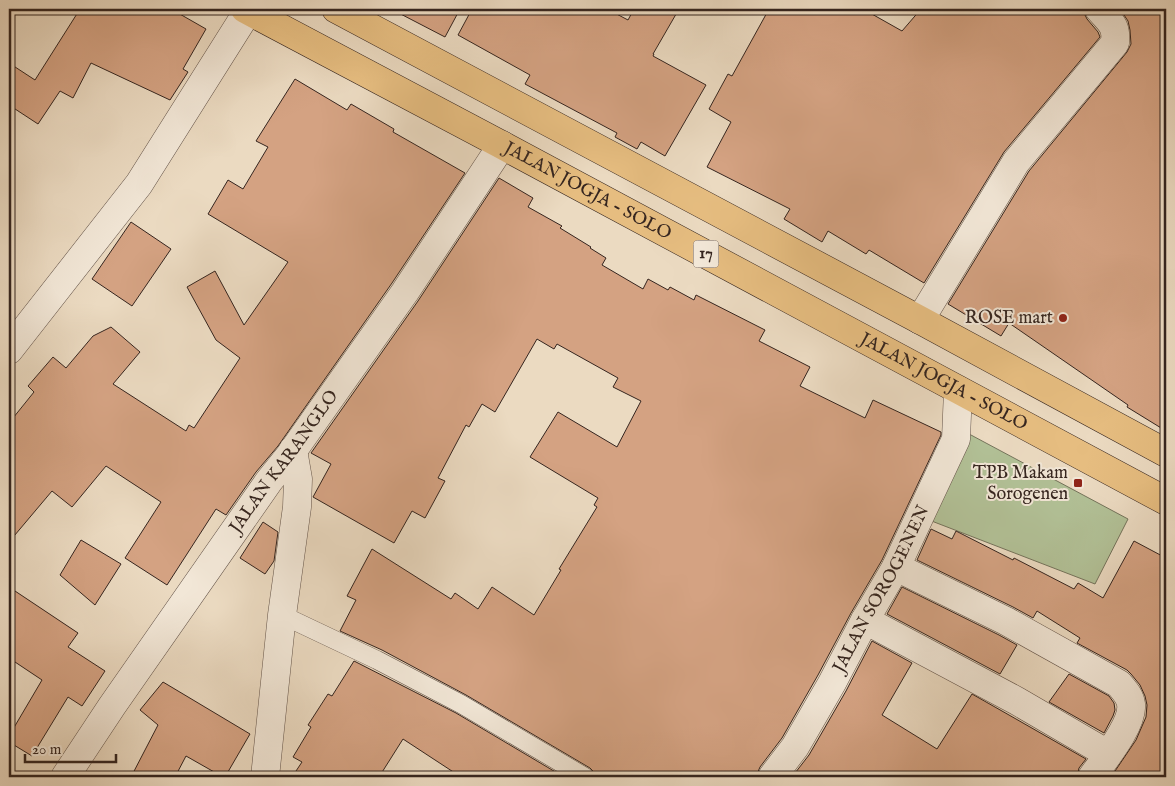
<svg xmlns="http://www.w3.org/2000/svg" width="1175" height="786" font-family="'IM FELL English',serif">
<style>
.green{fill:#b2c197;stroke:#74735b}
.building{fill:#d4a282;stroke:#35251f}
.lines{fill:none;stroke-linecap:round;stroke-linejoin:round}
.service-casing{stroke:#625248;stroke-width:19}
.minor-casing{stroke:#625248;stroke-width:29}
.tertiary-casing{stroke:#625248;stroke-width:29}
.trunk-casing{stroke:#35251f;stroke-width:29}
.service{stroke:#f2e7d7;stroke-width:18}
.minor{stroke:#f2e7d7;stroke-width:28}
.tertiary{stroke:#f2e7d7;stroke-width:28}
.trunk{stroke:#e6bd80;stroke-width:28}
.poi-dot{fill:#8f2418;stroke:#f2e7d7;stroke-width:2}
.labels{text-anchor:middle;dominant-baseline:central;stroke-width:4;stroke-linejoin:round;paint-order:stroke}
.shield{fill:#f2e7d7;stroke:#6e5f56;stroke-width:1}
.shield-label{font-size:16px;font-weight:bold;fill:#35251f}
.street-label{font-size:18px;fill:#35251f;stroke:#f2e7d7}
.poi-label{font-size:18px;fill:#35251f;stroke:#f2e7d7;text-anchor:end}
</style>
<rect width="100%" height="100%" fill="#ebdac1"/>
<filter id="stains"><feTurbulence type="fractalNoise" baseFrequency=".004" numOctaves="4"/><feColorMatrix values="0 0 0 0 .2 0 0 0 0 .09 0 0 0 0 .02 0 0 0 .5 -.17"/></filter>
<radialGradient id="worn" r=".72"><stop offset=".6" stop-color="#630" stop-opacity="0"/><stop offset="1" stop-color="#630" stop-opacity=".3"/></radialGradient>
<path class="green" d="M 956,427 L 1128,519 L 1095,584 L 916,515 Z"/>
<path class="building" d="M 80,9 L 171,9 L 206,29 L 183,69 L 188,72 L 170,100 L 91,63 L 73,98 L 60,91 L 38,124 L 9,105 L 9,63 L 35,80 Z
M 391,9 L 460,9 L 445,37 Z
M 472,9 L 607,9 L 628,20 L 634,9 L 679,9 L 653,54 L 654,54 L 653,56 L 706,85 L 665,156 L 641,142 L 637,149 L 615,137 L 617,133 L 525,84 L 530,75 L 458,35 Z
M 769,9 L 863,9 L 902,31 L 921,9 L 1084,9 L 1084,13 L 1087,19 L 1098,32 L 1100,37 L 1004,152 L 924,283 L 869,250 L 866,254 L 828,231 L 822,242 L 784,219 L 790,209 L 707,167 L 731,122 L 709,109 L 728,74 L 732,76 Z
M 1120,9 L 1166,9 L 1166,431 L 1127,407 L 1128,405 L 1009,323 L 1001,336 L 948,304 L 1029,171 L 1127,52 L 1131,44 L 1130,30 L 1128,21 Z
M 295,79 L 347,110 L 351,104 L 394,129 L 393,132 L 465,173 L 392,283 L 278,446 L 256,472 L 226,515 L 216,509 L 167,585 L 125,558 L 161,502 L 106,466 L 72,507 L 52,491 L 9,542 L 9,423 L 34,392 L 28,386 L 53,357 L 66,368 L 93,336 L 111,327 L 140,352 L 113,384 L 186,431 L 189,425 L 194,428 L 240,358 L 216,340 L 187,287 L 215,271 L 244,325 L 288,262 L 208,214 L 228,180 L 243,189 L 268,147 L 256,141 Z
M 499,178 L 533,198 L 528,207 L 562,226 L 560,228 L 591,247 L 590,248 L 606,258 L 602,265 L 643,289 L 648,279 L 668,290 L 670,287 L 694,300 L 696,295 L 765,330 L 759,341 L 810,367 L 800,386 L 865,418 L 873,400 L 941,432 L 941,435 L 882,560 L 851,613 L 818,675 L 782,738 L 760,767 L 757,774 L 757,777 L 596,777 L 594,772 L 590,768 L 466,695 L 382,650 L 340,631 L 356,600 L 347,596 L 372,549 L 451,599 L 455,593 L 478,609 L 492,587 L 534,615 L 561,570 L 559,569 L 597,507 L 594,505 L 598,498 L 530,457 L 558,412 L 617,447 L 641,401 L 613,387 L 618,378 L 557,344 L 554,349 L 537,339 L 495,412 L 482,404 L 469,427 L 466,425 L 438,478 L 445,481 L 425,518 L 412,511 L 394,543 L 313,497 L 331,464 L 311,453 L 418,301 Z
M 131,222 L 171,249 L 132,306 L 92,279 Z
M 263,522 L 278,532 L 274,561 L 265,574 L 240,558 Z
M 931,529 L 952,539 L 956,531 L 1013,560 L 1014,558 L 1074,589 L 1078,583 L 1103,598 L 1134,541 L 1166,558 L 1166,777 L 1111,777 L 1136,740 L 1146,717 L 1147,705 L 1145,696 L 1140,685 L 1131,674 L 1127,670 L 1077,643 L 1080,638 L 1037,611 L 1033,618 L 1013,607 L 917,560 Z
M 81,540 L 121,564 L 95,605 L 60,575 Z
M 9,587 L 78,633 L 68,647 L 105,671 L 82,706 L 68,697 L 32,756 L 9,742 L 9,736 L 42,680 L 9,658 Z
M 902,587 L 999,635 L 1017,645 L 1000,674 L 887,614 Z
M 872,641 L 912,663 L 882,715 L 937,749 L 972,694 L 1009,715 L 1086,759 L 1079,768 L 1077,777 L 792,777 L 809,755 L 846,691 Z
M 354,661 L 456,713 L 564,777 L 461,777 L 403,739 L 379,777 L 292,777 L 302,762 L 293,757 L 311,727 L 308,725 L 328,694 L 332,696 Z
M 1069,674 L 1109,696 L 1114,703 L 1115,710 L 1113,716 L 1104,733 L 1049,702 Z
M 163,682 L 250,734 L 225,777 L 223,777 L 186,756 L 175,777 L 131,777 L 158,725 L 140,710 Z"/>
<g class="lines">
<g class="service-casing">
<path id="service" d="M 282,615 L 377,660 L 461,704 L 585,777"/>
</g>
<g class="minor-casing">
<g id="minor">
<path d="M 920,320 L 1016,162 L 1115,43 C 1117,25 1110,22 1099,9"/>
<path d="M 896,567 L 1006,621 L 1119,684 C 1124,690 1130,696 1131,704 C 1134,724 1103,761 1092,777"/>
<path d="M 865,620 L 1017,701 L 1108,754"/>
<path id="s1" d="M 65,777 L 112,706 L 269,481 L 290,455 L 405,292 L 502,145"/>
<path d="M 265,777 L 282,615 L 297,507 L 298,479 L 293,450"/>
<path id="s2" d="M 772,777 L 795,747 L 832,683 L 865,620 L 896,567 L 956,439 L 958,390"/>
</g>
</g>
<g class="tertiary-casing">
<path id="tertiary" d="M 9,350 L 139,184 L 248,11"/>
</g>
<g class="trunk-casing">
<g id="trunk">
<path id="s3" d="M 245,9 L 502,145 L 1166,501"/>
<path d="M 336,9 L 920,320 L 1166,453"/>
</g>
</g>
<use href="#service" class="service"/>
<use href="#minor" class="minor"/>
<use href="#tertiary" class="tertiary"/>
<use href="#trunk" class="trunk"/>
</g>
<g class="poi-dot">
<circle cx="1063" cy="318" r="5"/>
<rect x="1073" y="478" width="10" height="10" rx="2.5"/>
</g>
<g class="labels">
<rect class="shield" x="693.5" y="240.5" width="25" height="27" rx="4"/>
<g class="shield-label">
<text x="706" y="254">17</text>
</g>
<g class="street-label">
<text stroke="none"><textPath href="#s3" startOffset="388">JALAN JOGJA - SOLO</textPath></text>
<text stroke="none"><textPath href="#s3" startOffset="792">JALAN JOGJA - SOLO</textPath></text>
<text stroke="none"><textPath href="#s1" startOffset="384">JALAN KARANGLO</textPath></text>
<text stroke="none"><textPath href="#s2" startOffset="218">JALAN SOROGENEN</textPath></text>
</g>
<g class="poi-label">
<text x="1053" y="318">ROSE mart</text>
<text x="1068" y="473">TPB Makam<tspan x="1068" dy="21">Sorogenen</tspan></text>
</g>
</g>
<rect width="1175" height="786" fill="none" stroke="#ebdac1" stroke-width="30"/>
<rect x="10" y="10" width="1155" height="766" fill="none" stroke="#35251f" stroke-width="2.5"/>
<rect x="15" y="15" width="1145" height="756" fill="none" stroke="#35251f"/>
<path d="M25 754v8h91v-8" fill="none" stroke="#35251f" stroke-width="2.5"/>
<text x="32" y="754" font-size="15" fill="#35251f" stroke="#f2e7d7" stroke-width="4" paint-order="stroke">20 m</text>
<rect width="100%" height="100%" filter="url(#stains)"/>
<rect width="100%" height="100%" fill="url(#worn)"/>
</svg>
